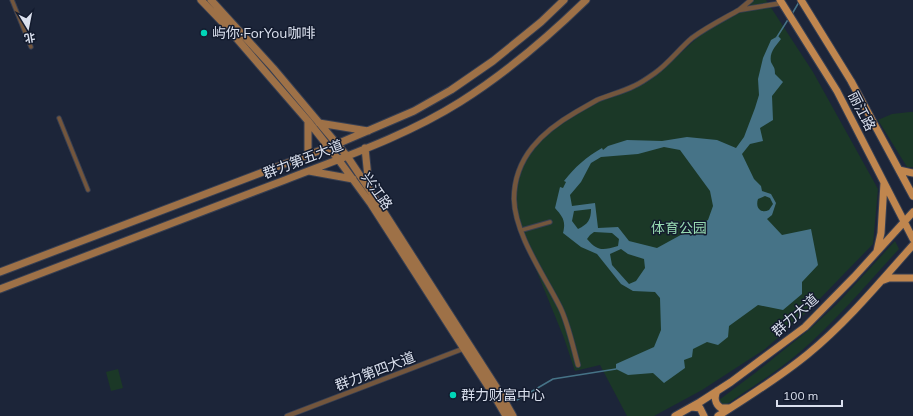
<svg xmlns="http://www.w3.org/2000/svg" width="913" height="416" font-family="Mulish,'Noto Sans SC',sans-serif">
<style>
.green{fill:#1b3827}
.water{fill:#467387;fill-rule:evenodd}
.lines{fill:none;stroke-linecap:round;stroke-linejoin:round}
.stream{stroke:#467387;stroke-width:1.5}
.pedestrian-casing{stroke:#373f52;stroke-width:5.5}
.minor-casing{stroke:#373f52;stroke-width:6}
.secondary-casing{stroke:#373f52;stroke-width:9}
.primary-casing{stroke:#373f52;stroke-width:9}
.pedestrian{stroke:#73563d;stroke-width:3.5}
.minor{stroke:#73563d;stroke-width:4.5}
.secondary{stroke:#9e7147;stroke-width:7}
.primary{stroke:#c0864e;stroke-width:7}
.poi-dot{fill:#00d5b7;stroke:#131b2e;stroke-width:1.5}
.labels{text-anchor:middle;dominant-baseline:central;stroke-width:3;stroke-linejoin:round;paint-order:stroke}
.poi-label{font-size:14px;fill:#dae0ee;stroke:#131b2e;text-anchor:start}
.street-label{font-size:14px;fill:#dae0ee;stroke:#131b2e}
.park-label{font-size:14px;fill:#96d9b0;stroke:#131b2e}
</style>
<rect width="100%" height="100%" fill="#1c2539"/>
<path class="green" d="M 748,0 L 766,0 L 813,72 L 878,189 L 873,244 L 807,312 L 765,349 L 702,390 L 654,416 L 627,416 L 600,365 L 575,371 L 564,338 L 517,223 L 511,199 L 519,164 L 534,142 L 564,119 L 600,97 L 637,87 L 660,72 L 697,38 Z
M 910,112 L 913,112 L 913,167 L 907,167 L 878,120 L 892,114 Z
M 895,241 L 899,249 C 867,284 836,321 800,352 C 777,372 751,387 726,405 L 722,406 L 719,400 L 755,373 L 810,329 L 837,304 Z
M 118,369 L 123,388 L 111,391 L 106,372 Z"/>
<path class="water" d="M 778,36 L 781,39 C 776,46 769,52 771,62 C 773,67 775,66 775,74 L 783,82 L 772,96 L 773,120 L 760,128 L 763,141 L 750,144 L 742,154 L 754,179 L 761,186 L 762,191 L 771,194 L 776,203 L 772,215 L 767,219 L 782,235 L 811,229 L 818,265 L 802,282 L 802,294 L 783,310 L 758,305 L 729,326 L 728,337 L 718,345 L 707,342 L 693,349 L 692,357 L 684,360 L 685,368 L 664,383 L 653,373 L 628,375 L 616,369 L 616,364 L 654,347 L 661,330 L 660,298 L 655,292 L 633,291 L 621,284 L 597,254 L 581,247 L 563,233 C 566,221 563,217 555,208 L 560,187 L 563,188 L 566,182 L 564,181 C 575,167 586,157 602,148 L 603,150 L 608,146 L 627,140 L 662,141 L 687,137 L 717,140 L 736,148 L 744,137 L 755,108 L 759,95 L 758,79 L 763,58 L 771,40 ZM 664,147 L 680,150 L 710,191 L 713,206 L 708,220 L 657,248 L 629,241 L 618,227 L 598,228 L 595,203 L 572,206 L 570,195 L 581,182 L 591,163 L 601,157 L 638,154 ZM 765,196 L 770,198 L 773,204 L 769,210 C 761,214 755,208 758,199 ZM 591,209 C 591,220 588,224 578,229 L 572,221 L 574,211 ZM 594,232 L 612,233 L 619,239 L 618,246 C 603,250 598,252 587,239 L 590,235 ZM 621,249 L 628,254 L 644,259 L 645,268 L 636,281 L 629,284 L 612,265 L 610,254 Z"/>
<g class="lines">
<path class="stream" d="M 792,14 L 799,2
M 777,37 L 789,18
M 517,400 L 553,379 L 616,369"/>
<g class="pedestrian-casing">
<path id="pedestrian" d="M 12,0 L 31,47
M 59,118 L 88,190
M 522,230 L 550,222"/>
</g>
<g class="minor-casing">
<path id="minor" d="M 751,0 L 739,10 L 782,3
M 578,365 C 573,347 568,323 560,307 C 544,275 515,235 514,199 C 514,157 543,131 576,112 C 583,108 590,104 597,100 C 609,95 622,92 634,86 C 641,83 648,78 655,73 C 669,63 679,49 692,38 C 707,27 723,19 739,10
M 287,416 L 465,348"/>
</g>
<g class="secondary-casing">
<path id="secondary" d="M 201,0 L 225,25 L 308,121 L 338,159 L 371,204 L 495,397 L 506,416
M 211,0 L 273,68 L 347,156 L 371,192 L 500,393 L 513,416
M 308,121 L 308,155
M 319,123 L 368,131
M 365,148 L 369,187
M 309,171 L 353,179
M 0,272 L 337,144 L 414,111 L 451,90 L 493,61 L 541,22 L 564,0
M 0,289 C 95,253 190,217 285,180 C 344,157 406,136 460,102 C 506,73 547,38 586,0"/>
</g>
<g class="primary-casing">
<path id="primary" d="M 780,0 L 837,91 L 913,239
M 801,0 L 851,81 L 913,196
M 899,170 L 913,173
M 877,251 L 881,233 L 884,183
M 881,281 L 889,278 L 913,278
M 717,391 C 714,397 715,404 721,408 L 729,408
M 692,407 L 700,408 L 704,416
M 675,416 L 700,402 L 731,382 L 805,327 L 854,277 L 913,212
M 718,416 C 748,397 780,377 808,354 C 847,322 880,282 913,245"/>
</g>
<use href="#pedestrian" class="pedestrian"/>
<use href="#minor" class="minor"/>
<use href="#secondary" class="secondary"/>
<use href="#primary" class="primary"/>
</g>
<g class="poi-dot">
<circle cx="204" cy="33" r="4"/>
<circle cx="453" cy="395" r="4"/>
</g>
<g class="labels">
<g class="poi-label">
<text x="212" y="33">屿你·ForYou咖啡</text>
<text x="461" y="395">群力财富中心</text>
</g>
<g class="street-label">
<text transform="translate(862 111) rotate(63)">丽江路</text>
<text transform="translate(303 159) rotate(-21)">群力第五大道</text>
<text transform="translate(377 191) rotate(55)">兴江路</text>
<text transform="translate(795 315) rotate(-41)">群力大道</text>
<text transform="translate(375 371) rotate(-21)">群力第四大道</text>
</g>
<g class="park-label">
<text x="679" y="228">体育公园</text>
</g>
</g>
<g transform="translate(28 28) rotate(170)" stroke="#131b2e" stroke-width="3" paint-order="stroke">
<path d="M0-3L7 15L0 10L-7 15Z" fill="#dae0ee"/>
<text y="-6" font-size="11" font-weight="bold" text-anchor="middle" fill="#dae0ee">北</text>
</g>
<path d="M777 400v6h65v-6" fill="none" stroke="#dae0ee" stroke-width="2"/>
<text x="783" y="400" font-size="12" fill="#dae0ee" stroke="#131b2e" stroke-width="3" paint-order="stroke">100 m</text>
</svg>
